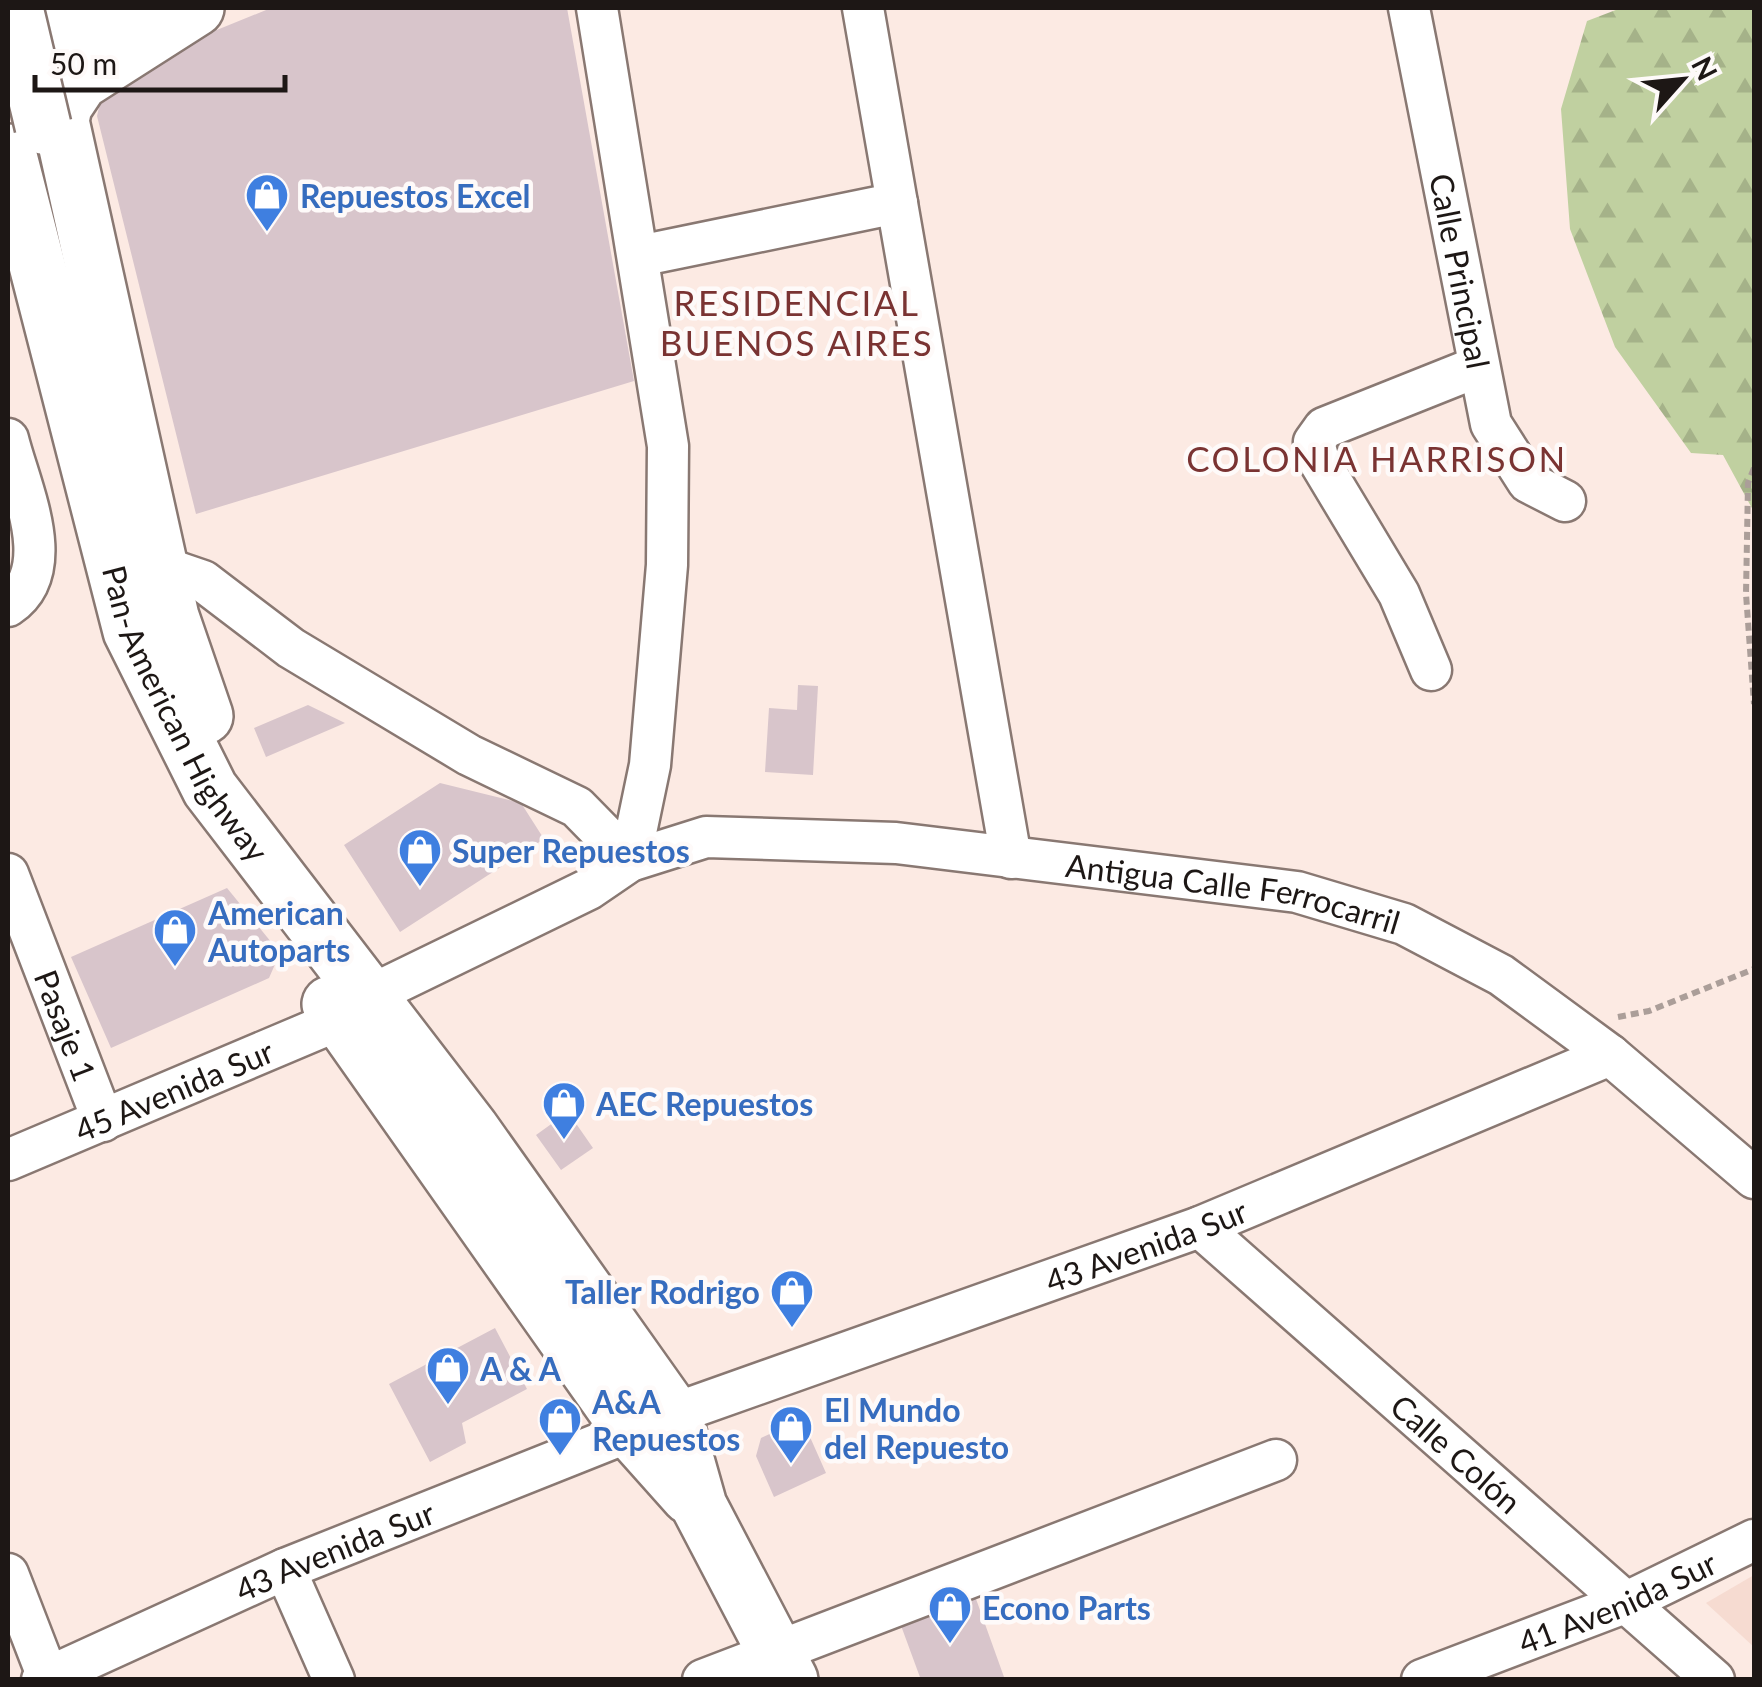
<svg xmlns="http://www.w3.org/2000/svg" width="1762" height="1687" font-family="Lato,sans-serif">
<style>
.built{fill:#f6dbd1}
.forest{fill:url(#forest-firs)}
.building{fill:#d8c5cb}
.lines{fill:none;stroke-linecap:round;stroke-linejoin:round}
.minor-casing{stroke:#897872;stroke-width:45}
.primary-casing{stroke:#897872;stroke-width:60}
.trunk-casing{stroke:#897872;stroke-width:60}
.path{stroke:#ab9e99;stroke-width:6;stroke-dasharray:8 5;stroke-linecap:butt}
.minor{stroke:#fff;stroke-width:40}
.primary{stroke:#fff;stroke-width:55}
.trunk{stroke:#fff;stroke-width:55}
.trunk-bridge-casing{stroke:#897872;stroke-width:60;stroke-linecap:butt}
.trunk-bridge{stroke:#fff;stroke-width:55}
.labels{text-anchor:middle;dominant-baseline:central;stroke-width:9;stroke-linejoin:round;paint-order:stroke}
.shop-label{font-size:32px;font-weight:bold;fill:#366cbe;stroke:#fefaf9;text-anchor:start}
.street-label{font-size:32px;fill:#1d1715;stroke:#fefaf9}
.neighbourhood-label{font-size:35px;letter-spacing:2.5px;fill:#7a3332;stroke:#fefaf9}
</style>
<defs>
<pattern id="forest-firs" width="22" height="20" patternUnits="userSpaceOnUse" patternTransform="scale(2.5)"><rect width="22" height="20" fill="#c0d0a0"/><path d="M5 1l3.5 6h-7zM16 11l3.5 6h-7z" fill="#a5b289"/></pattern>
</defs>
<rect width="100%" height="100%" fill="#fceae3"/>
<path class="built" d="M 1754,1575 L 1754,1647 L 1706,1603 Z"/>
<path class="forest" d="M 1621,8 L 1754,8 L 1754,512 L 1723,455 L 1691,453 L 1615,347 L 1570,229 L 1561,109 L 1587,21 Z"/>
<path class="building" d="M 271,8 L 567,8 L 634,381 L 196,514 L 97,116 L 102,94 L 126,67 Z
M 798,685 L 818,686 L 813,775 L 765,772 L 769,708 L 797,710 Z
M 308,705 L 345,723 L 266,757 L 254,728 Z
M 440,783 L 521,803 L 544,839 L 400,932 L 344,845 Z
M 227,888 L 280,953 L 269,978 L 111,1048 L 71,957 Z
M 568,1112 L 593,1148 L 561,1170 L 536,1135 Z
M 495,1328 L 527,1389 L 462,1423 L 466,1443 L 430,1462 L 389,1384 Z
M 802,1419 L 826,1473 L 774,1497 L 756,1456 L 761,1438 Z
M 971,1585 L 1004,1677 L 921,1680 L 896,1612 Z"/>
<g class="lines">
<g class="minor-casing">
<g id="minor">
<path d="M 597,8 L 668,446 L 667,565 L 650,765 L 630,861"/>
<path d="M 863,8 L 1011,858"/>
<path id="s1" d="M 1409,8 L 1491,424 L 1528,482 L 1565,501"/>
<path d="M 639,256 L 897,203"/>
<path d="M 8,439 C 20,488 61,570 8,606"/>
<path d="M 162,567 L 203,581 L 291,648 L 469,755 L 577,807 L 630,861"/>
<path d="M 1431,670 L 1399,594 L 1319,461 L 1314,442 L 1324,428 L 1477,367"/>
<path id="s2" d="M 8,874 L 103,1121"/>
<path id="s3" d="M 369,996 L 589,889 L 630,861 L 706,837 L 896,843 L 1297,892 L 1404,924 L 1501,975 L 1610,1055 L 1754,1178"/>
<path id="s4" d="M 8,1160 L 341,1019"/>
<path id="s5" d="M 1200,1227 L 1714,1680"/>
<path id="s6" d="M 673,1414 L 1200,1227 L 1610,1055"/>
<path d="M 285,1569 L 334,1680"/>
<path d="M 8,1574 L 49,1680"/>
<path id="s7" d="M 42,1680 L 285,1569 L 631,1431"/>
<path d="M 703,1680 L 1276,1460"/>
<path id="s8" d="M 1422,1680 L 1627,1602 L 1754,1540"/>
</g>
</g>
<g class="primary-casing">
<path id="primary" d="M 8,39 L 81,8
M 8,81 L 141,26"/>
</g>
<g class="trunk-casing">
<g id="trunk">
<path d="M 196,8 L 80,82 L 64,106 L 61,121 L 171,617 L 205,716"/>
<path id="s9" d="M 8,152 L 131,631 L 210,789 L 471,1129 L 673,1414 L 699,1506 L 790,1680"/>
<path d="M 330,1004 L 631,1431 L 689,1496"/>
</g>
</g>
<path class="path" d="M 1754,468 L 1748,483 L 1746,594 L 1754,704
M 1618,1017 L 1649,1011 L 1754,969"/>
<use href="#minor" class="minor"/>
<use href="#primary" class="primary"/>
<use href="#trunk" class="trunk"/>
<g class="trunk-bridge-casing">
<path id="trunk-bridge" d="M 15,8 L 43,126"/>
</g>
<use href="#trunk-bridge" class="trunk-bridge"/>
</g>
<defs>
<g id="shop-pin" transform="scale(2.25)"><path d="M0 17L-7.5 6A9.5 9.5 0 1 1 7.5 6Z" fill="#3f7fe0" stroke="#fefaf9"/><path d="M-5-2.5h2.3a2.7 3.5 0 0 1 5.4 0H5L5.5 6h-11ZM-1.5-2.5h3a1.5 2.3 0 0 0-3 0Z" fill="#fff"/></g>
</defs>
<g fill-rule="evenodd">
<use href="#shop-pin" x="267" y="195"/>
<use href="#shop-pin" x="420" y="850"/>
<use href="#shop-pin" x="175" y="930"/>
<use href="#shop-pin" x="564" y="1103"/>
<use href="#shop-pin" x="792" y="1291"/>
<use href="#shop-pin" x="448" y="1368"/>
<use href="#shop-pin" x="560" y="1419"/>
<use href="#shop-pin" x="791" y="1427"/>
<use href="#shop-pin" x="950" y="1607"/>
</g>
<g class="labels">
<g class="shop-label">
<text x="300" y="195">Repuestos Excel</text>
<text x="452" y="850">Super Repuestos</text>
<text x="208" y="912">American<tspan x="208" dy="37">Autoparts</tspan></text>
<text x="596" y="1103">AEC Repuestos</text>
<text x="760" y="1291" text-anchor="end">Taller Rodrigo</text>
<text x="480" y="1368">A &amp; A</text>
<text x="592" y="1401">A&amp;A<tspan x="592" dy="37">Repuestos</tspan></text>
<text x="824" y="1409">El Mundo<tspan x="824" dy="37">del Repuesto</tspan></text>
<text x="982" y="1607">Econo Parts</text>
</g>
<g class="street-label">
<text stroke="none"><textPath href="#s1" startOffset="268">Calle Principal</textPath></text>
<text stroke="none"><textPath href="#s9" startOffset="592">Pan-American Highway</textPath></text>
<text stroke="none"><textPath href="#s3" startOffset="905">Antigua Calle Ferrocarril</textPath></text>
<text stroke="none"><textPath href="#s2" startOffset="162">Pasaje 1</textPath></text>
<text stroke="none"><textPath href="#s4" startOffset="180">45 Avenida Sur</textPath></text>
<text stroke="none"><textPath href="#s6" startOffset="502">43 Avenida Sur</textPath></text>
<text stroke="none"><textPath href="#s5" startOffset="342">Calle Colón</textPath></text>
<text stroke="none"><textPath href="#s7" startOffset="320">43 Avenida Sur</textPath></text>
<text stroke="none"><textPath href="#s8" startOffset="210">41 Avenida Sur</textPath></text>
</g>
<g class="neighbourhood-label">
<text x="797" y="302">RESIDENCIAL<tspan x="797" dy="40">BUENOS AIRES</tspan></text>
<text x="1377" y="458">COLONIA HARRISON</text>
</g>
</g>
<rect width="1762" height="1687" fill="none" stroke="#1d1715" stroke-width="20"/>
<g transform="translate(1682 80) rotate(63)" stroke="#fefaf9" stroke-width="8" paint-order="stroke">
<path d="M0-8L18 38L0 25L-18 38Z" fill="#1d1715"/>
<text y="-15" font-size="28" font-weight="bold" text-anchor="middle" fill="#1d1715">N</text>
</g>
<path d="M35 75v15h250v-15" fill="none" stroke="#1d1715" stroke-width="5"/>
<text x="50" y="75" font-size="30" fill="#1d1715" stroke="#fefaf9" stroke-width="8" paint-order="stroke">50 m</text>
</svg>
